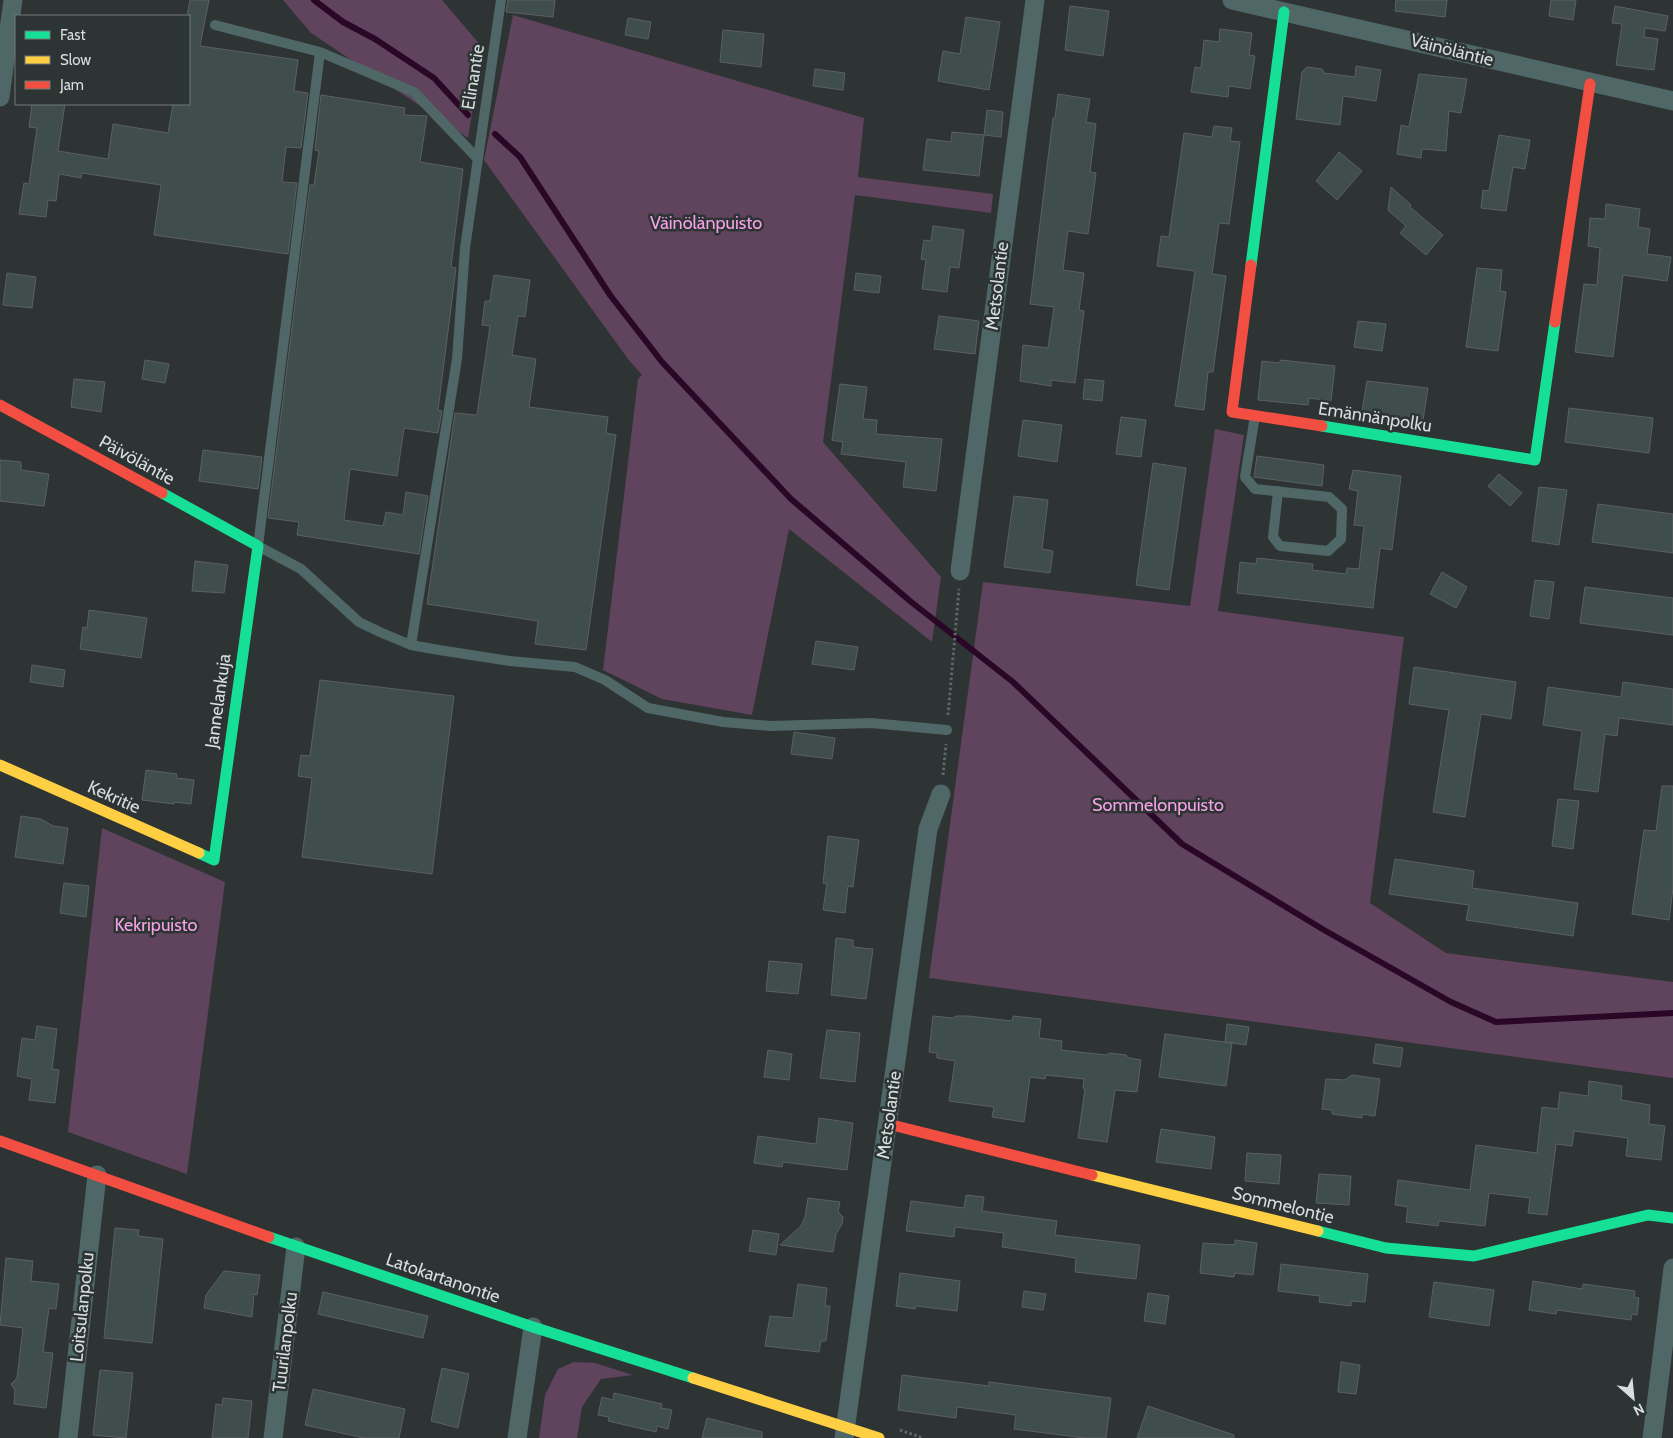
<svg xmlns="http://www.w3.org/2000/svg" width="1673" height="1438" font-family="Cabin,sans-serif">
<style>
.green{fill:#60435c}
.lines{fill:none;stroke-linecap:round;stroke-linejoin:round}
.stream{stroke:#2a0627;stroke-width:6}
.building{fill:#3f4d4d;stroke:#5c6060}
.path{stroke:#5b6969;stroke-width:3;stroke-dasharray:2.5 2.5;stroke-linecap:butt}
.lane{stroke:#506767;stroke-width:10}
.street{stroke:#506767;stroke-width:19}
.fast{stroke:#16e098;stroke-width:11}
.slow{stroke:#ffcf43;stroke-width:11}
.jam{stroke:#f24e42;stroke-width:11}
.labels{text-anchor:middle;dominant-baseline:central;stroke-width:5;stroke-linejoin:round;paint-order:stroke}
.street-label{font-size:18px;fill:#d8dddd;stroke:#2d3434}
.park-label{font-size:18px;fill:#f7a0e8;stroke:#2d3434}
</style>
<rect width="100%" height="100%" fill="#2e3333"/>
<path class="green" d="M 283,0 L 442,0 L 483,48 L 468,138 L 311,33 Z
M 513,15 L 864,118 L 858,177 L 993,194 L 991,213 L 855,195 L 823,442 L 941,577 L 932,642 L 789,529 L 752,715 L 662,699 L 603,670 L 638,379 L 642,375 L 628,359 L 484,160 Z
M 1215,429 L 1244,435 L 1218,611 L 1404,637 L 1370,903 L 1446,953 L 1673,982 L 1673,1078 L 929,978 L 983,582 L 1190,606 Z
M 102,828 L 225,882 L 187,1174 L 68,1132 Z
M 574,1362 L 595,1363 L 633,1375 L 601,1379 L 582,1407 L 577,1438 L 539,1438 L 545,1395 L 558,1369 Z"/>
<g class="lines">
<path class="stream" d="M 314,0 L 343,22 L 375,39 L 434,78 L 468,115
M 495,134 L 520,157 L 610,295 L 662,362 L 791,499 L 910,601 L 1013,682 L 1182,844 L 1324,930 L 1451,1002 L 1496,1022 L 1673,1013"/>
</g>
<path class="building" d="M 190,0 L 209,0 L 200,46 L 298,60 L 294,91 L 308,93 L 301,148 L 286,147 L 282,182 L 297,183 L 288,254 L 154,235 L 161,185 L 82,173 L 81,178 L 59,174 L 56,201 L 48,200 L 46,217 L 19,214 L 24,183 L 29,184 L 37,128 L 29,127 L 32,104 L 65,104 L 58,151 L 108,159 L 113,124 L 168,133 L 173,104 L 189,104 L 189,16 L 187,16 Z
M 508,0 L 555,0 L 553,17 L 506,12 Z
M 1396,0 L 1447,0 L 1445,17 L 1395,11 Z
M 1551,0 L 1576,0 L 1573,20 L 1549,16 Z
M 1070,6 L 1109,11 L 1103,56 L 1065,50 Z
M 1615,6 L 1668,16 L 1665,31 L 1645,28 L 1644,37 L 1658,39 L 1654,70 L 1616,65 L 1622,24 L 1612,23 Z
M 966,17 L 1000,22 L 989,90 L 938,81 L 943,51 L 960,54 Z
M 628,18 L 651,22 L 648,39 L 625,35 Z
M 1220,29 L 1252,33 L 1249,55 L 1255,56 L 1250,89 L 1229,86 L 1228,97 L 1191,92 L 1195,67 L 1201,68 L 1204,40 L 1219,42 Z
M 723,30 L 764,34 L 761,67 L 720,62 Z
M 1356,66 L 1381,70 L 1376,101 L 1343,96 L 1340,125 L 1296,119 L 1302,72 L 1307,67 L 1322,69 L 1324,73 L 1355,77 Z
M 815,69 L 845,73 L 843,90 L 813,86 Z
M 1419,74 L 1467,79 L 1461,113 L 1449,111 L 1446,151 L 1422,149 L 1421,158 L 1397,154 L 1401,125 L 1409,127 Z
M 1058,94 L 1090,99 L 1086,122 L 1096,124 L 1090,172 L 1096,173 L 1088,234 L 1068,231 L 1063,270 L 1084,273 L 1079,310 L 1084,311 L 1075,383 L 1051,380 L 1051,386 L 1020,381 L 1023,345 L 1048,348 L 1054,307 L 1030,304 L 1053,118 L 1055,118 Z
M 321,95 L 405,108 L 404,115 L 427,116 L 420,162 L 463,169 L 451,267 L 456,268 L 438,410 L 442,411 L 438,433 L 404,428 L 397,476 L 350,469 L 344,520 L 383,526 L 386,512 L 403,515 L 406,492 L 428,496 L 419,554 L 297,535 L 299,522 L 268,518 L 310,185 L 314,185 L 319,151 L 315,150 Z
M 987,110 L 1003,112 L 1001,137 L 984,135 Z
M 1214,126 L 1232,128 L 1230,141 L 1240,142 L 1229,224 L 1219,223 L 1212,274 L 1226,276 L 1213,372 L 1208,372 L 1204,410 L 1175,406 L 1195,271 L 1157,266 L 1161,236 L 1169,237 L 1184,133 L 1212,137 Z
M 952,132 L 984,135 L 979,176 L 923,170 L 927,139 L 951,142 Z
M 1499,135 L 1530,140 L 1525,169 L 1513,167 L 1506,211 L 1481,208 L 1483,190 L 1489,191 Z
M 1339,152 L 1362,171 L 1337,200 L 1316,181 Z
M 1391,187 L 1411,205 L 1410,207 L 1443,235 L 1426,255 L 1400,233 L 1406,226 L 1388,210 Z
M 1606,204 L 1640,209 L 1638,227 L 1650,229 L 1647,254 L 1671,257 L 1667,281 L 1623,275 L 1613,357 L 1575,352 L 1584,284 L 1597,285 L 1600,248 L 1588,246 L 1590,218 L 1605,219 Z
M 933,226 L 964,230 L 959,268 L 950,267 L 947,292 L 922,289 L 926,260 L 921,259 L 924,240 L 931,241 Z
M 1477,268 L 1502,270 L 1500,291 L 1506,292 L 1498,351 L 1466,347 Z
M 7,273 L 36,277 L 32,308 L 3,305 Z
M 856,273 L 881,276 L 879,293 L 854,290 Z
M 494,275 L 530,280 L 525,317 L 518,316 L 512,355 L 536,359 L 529,407 L 608,417 L 606,433 L 616,435 L 586,650 L 535,644 L 538,621 L 427,604 L 455,413 L 477,415 L 490,326 L 482,325 L 485,301 L 490,301 Z
M 939,316 L 979,321 L 975,354 L 934,349 Z
M 1358,321 L 1386,324 L 1382,351 L 1354,347 Z
M 145,360 L 169,364 L 165,383 L 142,379 Z
M 1281,360 L 1335,366 L 1331,401 L 1309,398 L 1308,405 L 1258,400 L 1262,361 L 1278,363 Z
M 74,379 L 105,382 L 101,412 L 71,407 Z
M 1085,379 L 1104,381 L 1102,401 L 1083,399 Z
M 1367,381 L 1428,388 L 1422,427 L 1361,417 Z
M 840,384 L 867,387 L 863,419 L 877,420 L 876,434 L 942,439 L 936,491 L 903,487 L 906,462 L 841,454 L 843,442 L 832,440 Z
M 1569,408 L 1653,418 L 1649,453 L 1565,442 Z
M 1121,417 L 1146,420 L 1141,457 L 1116,454 Z
M 1023,420 L 1062,425 L 1057,462 L 1018,456 Z
M 203,450 L 262,457 L 258,489 L 199,481 Z
M 1257,456 L 1324,465 L 1322,486 L 1254,477 Z
M 0,460 L 21,462 L 21,470 L 49,474 L 44,506 L 0,501 Z
M 1153,463 L 1186,468 L 1169,590 L 1136,585 Z
M 1353,470 L 1401,476 L 1392,550 L 1380,548 L 1373,608 L 1237,593 L 1240,562 L 1256,564 L 1257,558 L 1313,564 L 1312,570 L 1346,574 L 1347,568 L 1359,569 L 1364,526 L 1354,525 L 1358,491 L 1349,489 Z
M 1499,474 L 1522,493 L 1510,506 L 1488,486 Z
M 1539,487 L 1567,490 L 1559,545 L 1532,541 Z
M 1014,496 L 1048,500 L 1042,549 L 1053,551 L 1050,573 L 1004,567 Z
M 1598,504 L 1673,514 L 1673,553 L 1592,542 Z
M 195,561 L 228,565 L 224,593 L 192,591 Z
M 1442,572 L 1467,587 L 1456,608 L 1430,594 Z
M 1535,580 L 1554,582 L 1549,619 L 1530,616 Z
M 1585,587 L 1673,598 L 1673,635 L 1580,623 Z
M 89,610 L 147,618 L 141,658 L 80,649 L 83,627 L 87,628 Z
M 816,641 L 858,647 L 854,670 L 812,664 Z
M 32,665 L 65,670 L 63,687 L 30,682 Z
M 1414,667 L 1516,682 L 1511,719 L 1481,714 L 1465,817 L 1433,812 L 1449,710 L 1409,704 Z
M 320,680 L 454,696 L 432,874 L 302,857 L 312,778 L 298,776 L 301,755 L 310,756 Z
M 1623,682 L 1673,689 L 1673,725 L 1619,718 L 1617,736 L 1605,734 L 1598,792 L 1574,789 L 1582,731 L 1543,725 L 1548,687 L 1621,697 Z
M 794,732 L 835,738 L 832,759 L 791,754 Z
M 146,770 L 177,774 L 176,778 L 194,780 L 191,804 L 174,802 L 174,804 L 142,800 Z
M 1662,786 L 1673,786 L 1673,888 L 1669,920 L 1632,914 L 1644,830 L 1656,831 Z
M 1558,799 L 1579,801 L 1573,849 L 1552,846 Z
M 21,816 L 41,819 L 53,826 L 68,828 L 63,864 L 15,857 Z
M 828,836 L 859,840 L 853,887 L 848,886 L 845,913 L 823,910 L 827,884 L 823,883 Z
M 1395,859 L 1474,871 L 1472,888 L 1578,903 L 1573,936 L 1466,920 L 1469,905 L 1389,894 Z
M 64,883 L 89,886 L 86,917 L 60,913 Z
M 836,938 L 853,940 L 853,947 L 873,949 L 866,999 L 831,995 Z
M 769,961 L 802,964 L 798,994 L 766,991 Z
M 933,1016 L 953,1018 L 956,1016 L 968,1016 L 1012,1021 L 1013,1016 L 1041,1019 L 1039,1038 L 1062,1041 L 1061,1050 L 1106,1055 L 1110,1053 L 1126,1055 L 1129,1058 L 1141,1060 L 1137,1092 L 1115,1090 L 1107,1142 L 1078,1138 L 1085,1089 L 1083,1088 L 1084,1079 L 1046,1075 L 1045,1079 L 1030,1077 L 1024,1122 L 992,1117 L 994,1107 L 949,1101 L 955,1061 L 937,1058 L 937,1053 L 929,1052 Z
M 1227,1024 L 1249,1027 L 1246,1045 L 1225,1042 Z
M 37,1026 L 57,1029 L 52,1069 L 59,1070 L 55,1103 L 29,1100 L 32,1079 L 17,1076 L 22,1038 L 35,1040 Z
M 827,1030 L 860,1033 L 855,1082 L 820,1078 Z
M 1165,1034 L 1232,1043 L 1226,1086 L 1159,1077 Z
M 1376,1044 L 1403,1048 L 1400,1067 L 1373,1063 Z
M 768,1050 L 792,1054 L 789,1080 L 764,1077 Z
M 1352,1075 L 1380,1079 L 1375,1116 L 1362,1114 L 1362,1118 L 1332,1114 L 1332,1110 L 1322,1109 L 1326,1079 L 1345,1080 Z
M 1589,1081 L 1622,1086 L 1621,1100 L 1650,1105 L 1649,1124 L 1665,1126 L 1661,1160 L 1626,1156 L 1628,1138 L 1574,1131 L 1572,1146 L 1556,1144 L 1547,1215 L 1528,1213 L 1530,1198 L 1489,1193 L 1485,1226 L 1439,1221 L 1438,1226 L 1406,1222 L 1408,1207 L 1395,1205 L 1398,1180 L 1470,1190 L 1476,1145 L 1537,1153 L 1542,1107 L 1558,1109 L 1560,1092 L 1588,1096 Z
M 819,1118 L 853,1123 L 847,1170 L 783,1162 L 782,1167 L 754,1163 L 758,1136 L 816,1144 Z
M 1161,1129 L 1215,1137 L 1211,1169 L 1156,1162 Z
M 1247,1153 L 1281,1155 L 1279,1184 L 1245,1181 Z
M 1319,1174 L 1351,1176 L 1349,1205 L 1316,1203 Z
M 966,1195 L 984,1197 L 982,1211 L 1057,1221 L 1055,1235 L 1140,1245 L 1136,1279 L 1075,1272 L 1076,1258 L 1002,1247 L 1004,1233 L 955,1227 L 954,1237 L 906,1231 L 911,1201 L 964,1208 Z
M 808,1198 L 840,1202 L 838,1212 L 843,1217 L 842,1224 L 836,1234 L 833,1252 L 780,1245 L 801,1226 L 805,1217 Z
M 115,1228 L 139,1230 L 138,1236 L 163,1239 L 152,1343 L 104,1338 Z
M 753,1230 L 779,1234 L 776,1255 L 749,1251 Z
M 1235,1240 L 1257,1243 L 1253,1275 L 1235,1273 L 1234,1277 L 1200,1273 L 1203,1243 L 1235,1245 Z
M 6,1258 L 33,1261 L 31,1281 L 59,1284 L 56,1309 L 49,1308 L 43,1352 L 53,1353 L 46,1408 L 14,1404 L 15,1390 L 11,1384 L 17,1378 L 23,1328 L 0,1325 Z
M 1281,1264 L 1368,1274 L 1365,1302 L 1351,1301 L 1351,1306 L 1319,1302 L 1320,1296 L 1278,1291 Z
M 224,1271 L 260,1275 L 257,1295 L 254,1294 L 252,1317 L 204,1308 L 206,1295 Z
M 900,1273 L 960,1281 L 957,1311 L 916,1306 L 915,1309 L 896,1306 Z
M 1533,1281 L 1582,1289 L 1583,1284 L 1635,1291 L 1634,1297 L 1639,1298 L 1637,1315 L 1632,1314 L 1631,1320 L 1557,1310 L 1556,1314 L 1529,1310 Z
M 1434,1282 L 1494,1290 L 1489,1326 L 1429,1317 Z
M 798,1284 L 827,1288 L 825,1306 L 830,1306 L 826,1341 L 821,1341 L 819,1352 L 765,1346 L 770,1316 L 793,1318 Z
M 1024,1291 L 1046,1294 L 1043,1310 L 1022,1307 Z
M 323,1292 L 428,1316 L 423,1338 L 318,1314 Z
M 1148,1293 L 1169,1296 L 1165,1324 L 1144,1321 Z
M 1341,1362 L 1360,1365 L 1356,1394 L 1338,1392 Z
M 442,1368 L 469,1374 L 458,1428 L 431,1421 Z
M 100,1370 L 133,1373 L 126,1438 L 93,1435 Z
M 902,1375 L 989,1386 L 989,1382 L 1111,1398 L 1106,1438 L 1085,1438 L 1014,1429 L 1016,1415 L 957,1407 L 956,1418 L 898,1410 Z
M 313,1389 L 405,1409 L 399,1438 L 364,1438 L 305,1425 Z
M 614,1393 L 662,1404 L 661,1408 L 672,1410 L 668,1429 L 657,1426 L 656,1432 L 608,1421 L 609,1417 L 598,1415 L 602,1397 L 613,1400 Z
M 223,1398 L 252,1401 L 248,1438 L 212,1438 L 216,1404 L 222,1405 Z
M 1148,1406 L 1234,1435 L 1234,1438 L 1137,1438 Z
M 707,1418 L 762,1432 L 762,1438 L 702,1438 Z"/>
<g class="lines">
<path class="path" d="M 948,715 L 959,589
M 943,775 L 946,744
M 900,1430 L 923,1438"/>
<path class="lane" d="M 215,25 L 320,52
M 477,158 L 414,92 L 320,52 L 258,546 L 301,569 L 359,622 L 382,633 L 411,645 L 439,650 L 510,661 L 575,667 L 605,680 L 648,708 L 723,722 L 771,726 L 871,723 L 947,730
M 1255,416 L 1245,477 L 1255,489 L 1329,497 L 1342,509 L 1341,539 L 1328,551 L 1280,546 L 1273,537 L 1278,491
M 411,645 L 457,359 L 465,248 L 501,0"/>
<path class="street" d="M 1232,0 L 1673,101
M 0,97 L 13,0
M 960,571 L 1035,0
M 68,1438 L 97,1175
M 273,1438 L 296,1247
M 517,1438 L 533,1327
M 844,1438 L 928,829 L 941,794
M 1652,1438 L 1673,1268"/>
<path class="fast" d="M 1251,265 L 1284,12
M 1322,426 L 1535,460 L 1555,322
M 162,493 L 258,546 L 214,860 L 199,853
M 1318,1231 L 1386,1248 L 1474,1256 L 1648,1215 L 1673,1218
M 269,1237 L 533,1327 L 693,1378"/>
<path class="slow" d="M 0,765 L 199,853
M 1092,1175 L 1318,1231
M 693,1378 L 879,1438"/>
<path class="jam" d="M 1251,265 L 1232,412 L 1322,426
M 1555,322 L 1590,84
M 0,405 L 162,493
M 888,1124 L 1092,1175
M 0,1141 L 269,1237"/>
</g>
<g class="labels">
<g class="street-label">
<text transform="translate(1452 50) rotate(14)">Väinöläntie</text>
<text transform="translate(473 77) rotate(-81)">Elinantie</text>
<text transform="translate(997 286) rotate(-83)">Metsolantie</text>
<text transform="translate(1375 417) rotate(9)">Emännänpolku</text>
<text transform="translate(137 460) rotate(29)">Päivöläntie</text>
<text transform="translate(218 701) rotate(-82)">Jannelankuja</text>
<text transform="translate(114 797) rotate(24)">Kekritie</text>
<text transform="translate(889 1115) rotate(-82)">Metsolantie</text>
<text transform="translate(1283 1205) rotate(14)">Sommelontie</text>
<text transform="translate(443 1278) rotate(19)">Latokartanontie</text>
<text transform="translate(82 1307) rotate(-84)">Loitsulanpolku</text>
<text transform="translate(285 1342) rotate(-83)">Tuurilanpolku</text>
</g>
<g class="park-label">
<text x="706" y="223">Väinölänpuisto</text>
<text x="1158" y="805">Sommelonpuisto</text>
<text x="156" y="925">Kekripuisto</text>
</g>
</g>
<rect x="15" y="15" width="175" height="90" fill="#2d3434" stroke="#717878"/>
<rect x="25" y="31" width="25" height="8" fill="#16e098" stroke="#717878"/>
<text x="60" y="40" font-size="15" fill="#d8dddd">Fast</text>
<rect x="25" y="56" width="25" height="8" fill="#ffcf43" stroke="#717878"/>
<text x="60" y="65" font-size="15" fill="#d8dddd">Slow</text>
<rect x="25" y="81" width="25" height="8" fill="#f24e42" stroke="#717878"/>
<text x="60" y="90" font-size="15" fill="#d8dddd">Jam</text>
<g transform="translate(1633 1398) rotate(153)" stroke="#2d3434" stroke-width="4" paint-order="stroke">
<path d="M0-4L9 19L0 12L-9 19Z" fill="#d8dddd"/>
<text y="-8" font-size="14" font-weight="bold" text-anchor="middle" fill="#d8dddd">N</text>
</g>
</svg>
